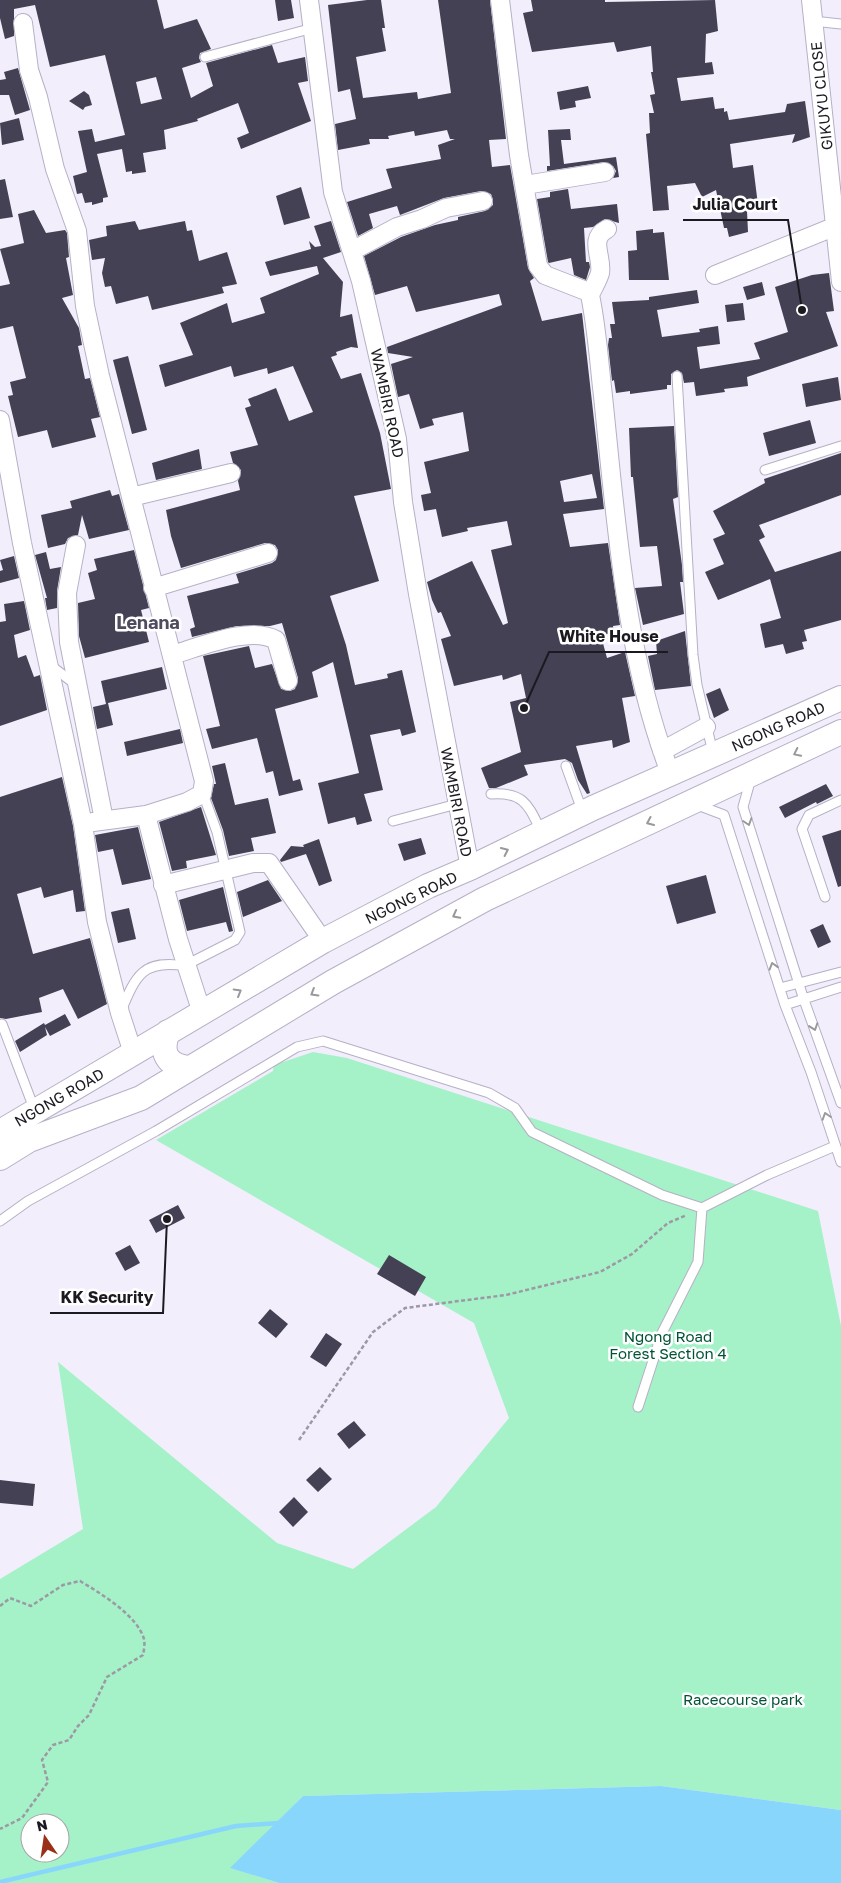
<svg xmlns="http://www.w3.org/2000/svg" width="841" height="1883" font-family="'Golos Text',sans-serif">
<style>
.green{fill:#a5f1c8;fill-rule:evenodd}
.water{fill:#89d6fc}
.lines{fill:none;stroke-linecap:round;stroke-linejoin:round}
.stream{stroke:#89d6fc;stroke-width:4.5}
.building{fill:#454154;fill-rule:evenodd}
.service-casing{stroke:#b6b0c5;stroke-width:11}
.minor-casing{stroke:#b6b0c5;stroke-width:20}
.secondary-casing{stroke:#b6b0c5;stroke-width:26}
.path{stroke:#9c99a4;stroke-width:2.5;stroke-dasharray:4 2.5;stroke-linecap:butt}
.service{stroke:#fff;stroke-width:9}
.minor{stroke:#fff;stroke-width:18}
.secondary{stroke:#fff;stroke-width:24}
.oneway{stroke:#99989b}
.labels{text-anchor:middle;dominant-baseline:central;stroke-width:5;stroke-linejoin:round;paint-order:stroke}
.street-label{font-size:15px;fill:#1c1921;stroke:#fff}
.park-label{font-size:15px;fill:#015335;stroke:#fff}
.quarter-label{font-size:18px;font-weight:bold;fill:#514b5e;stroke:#fff}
.leader{fill:none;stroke:#1c1921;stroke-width:2}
.callout-dot{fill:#1c1921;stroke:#fff;stroke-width:2}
.callout-label{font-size:16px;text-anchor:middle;font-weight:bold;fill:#1c1921;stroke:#fff;stroke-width:5;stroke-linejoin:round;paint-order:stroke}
</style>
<rect width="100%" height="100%" fill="#f2eefc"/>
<path class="green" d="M 313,1052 L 347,1058 L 818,1211 L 841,1326 L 841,1810 L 661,1786 L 303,1796 L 231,1868 L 279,1883 L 0,1883 L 0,1579 L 83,1529 L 58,1362 L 277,1543 L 353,1569 L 436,1507 L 509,1418 L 474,1323 L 156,1140 L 273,1071 L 274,1065 ZM 30,1823 L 60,1823 L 60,1853 L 30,1853 Z"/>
<path class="water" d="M 661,1786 L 841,1810 L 841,1883 L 279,1883 L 230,1868 L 303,1796 Z"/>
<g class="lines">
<path class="stream" d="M 0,1882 L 236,1826 L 279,1823"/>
</g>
<path class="building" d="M 0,0 L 157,0 L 164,29 L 197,19 L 211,49 L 200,53 L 199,58 L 201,62 L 182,68 L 191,98 L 213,86 L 206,63 L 272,45 L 278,63 L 305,57 L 308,81 L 298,83 L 311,121 L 241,149 L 237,138 L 249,133 L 238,103 L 197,119 L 198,121 L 164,130 L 166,149 L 143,153 L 146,172 L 132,174 L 132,171 L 126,172 L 122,149 L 97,154 L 108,197 L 103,198 L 103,202 L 92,205 L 92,202 L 85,203 L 82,193 L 77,194 L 73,176 L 87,172 L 78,131 L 92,129 L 95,142 L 125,135 L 105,55 L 50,67 L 35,5 L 14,9 L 14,36 L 5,39 L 0,18 ZM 156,77 L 162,99 L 141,104 L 136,82 Z
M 275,0 L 291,0 L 294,18 L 278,21 Z
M 367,0 L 381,0 L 385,28 L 382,28 L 386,51 L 356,57 L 363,98 L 417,92 L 418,99 L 451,93 L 438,0 L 490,0 L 506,139 L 489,140 L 492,167 L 510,165 L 528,268 L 534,278 L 530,281 L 542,321 L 582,313 L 604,509 L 563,514 L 570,547 L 608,543 L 620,625 L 613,626 L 614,632 L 601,636 L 607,658 L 625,652 L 635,696 L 622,698 L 630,742 L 613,748 L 612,740 L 576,746 L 590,793 L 587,794 L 578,780 L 572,763 L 565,759 L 524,765 L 528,775 L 496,788 L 489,788 L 481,768 L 521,752 L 510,702 L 526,698 L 521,674 L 503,680 L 502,675 L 454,686 L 441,639 L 451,636 L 441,612 L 438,613 L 432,600 L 427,582 L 472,561 L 503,625 L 508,623 L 491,550 L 512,545 L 507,521 L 467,528 L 468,531 L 442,537 L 436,509 L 424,511 L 421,495 L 431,493 L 424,462 L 469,451 L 463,412 L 432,419 L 434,425 L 420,429 L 409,394 L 398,397 L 391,364 L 413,357 L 388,353 L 387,347 L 502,305 L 499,294 L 416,312 L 407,286 L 375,295 L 364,256 L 401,237 L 435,225 L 458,220 L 458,217 L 485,211 L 493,205 L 493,200 L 491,194 L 481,191 L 444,198 L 400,215 L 397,206 L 369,214 L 373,228 L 358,236 L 347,202 L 392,188 L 386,169 L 441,159 L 438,145 L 455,139 L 450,139 L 447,130 L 415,136 L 414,131 L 388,136 L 389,139 L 369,139 L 370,144 L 338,150 L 335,124 L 356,119 L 350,89 L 338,92 L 328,5 ZM 592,474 L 597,498 L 564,502 L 560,481 Z
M 531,0 L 605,0 L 605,2 L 715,0 L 718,31 L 706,34 L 705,63 L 712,62 L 714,74 L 677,78 L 681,101 L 713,97 L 715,109 L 724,108 L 724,112 L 727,111 L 729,120 L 785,112 L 787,104 L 805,101 L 810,137 L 792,143 L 795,134 L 730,144 L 733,168 L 753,165 L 758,205 L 747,211 L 748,232 L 729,237 L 727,228 L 724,228 L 716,190 L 702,197 L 695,183 L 667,186 L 669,210 L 653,211 L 646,134 L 650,133 L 649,113 L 654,113 L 650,95 L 655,94 L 651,72 L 653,72 L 651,46 L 617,52 L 614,42 L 532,52 L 523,13 L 533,11 Z
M 18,68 L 30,110 L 15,115 L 9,95 L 0,95 L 0,80 L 6,79 L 4,72 Z
M 588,86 L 591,98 L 575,101 L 576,107 L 560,110 L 557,92 Z
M 84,91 L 89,95 L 92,105 L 85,107 L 83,110 L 69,101 Z
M 19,118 L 24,140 L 2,145 L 0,123 Z
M 570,129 L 571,140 L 561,140 L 564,164 L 616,157 L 619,177 L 613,178 L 616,171 L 613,166 L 604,162 L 547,171 L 547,166 L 550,166 L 548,130 Z
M 5,179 L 13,217 L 0,219 L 0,180 Z
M 301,187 L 310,218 L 284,225 L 276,196 Z
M 568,189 L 571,209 L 617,204 L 619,223 L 605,219 L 593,227 L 584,228 L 586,262 L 589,262 L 590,267 L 586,280 L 574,275 L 571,258 L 549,263 L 548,262 L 537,199 L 550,197 L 550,192 Z
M 34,210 L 46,233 L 65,230 L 67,233 L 69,257 L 66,258 L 73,295 L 62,298 L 79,328 L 82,345 L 78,346 L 85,379 L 90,378 L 100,417 L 91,419 L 96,437 L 52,448 L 47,430 L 18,437 L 8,396 L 13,395 L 10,382 L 26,378 L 13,326 L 0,329 L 0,286 L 10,284 L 0,249 L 24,243 L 18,214 Z
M 135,221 L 139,230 L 185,221 L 187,231 L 192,230 L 199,261 L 227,252 L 237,284 L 222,287 L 224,293 L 152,310 L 148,296 L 116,304 L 111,286 L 105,287 L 102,273 L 105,258 L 92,260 L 89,240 L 107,236 L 106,226 Z
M 331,221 L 341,252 L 323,258 L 343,282 L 340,317 L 352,314 L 358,348 L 351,347 L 336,352 L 337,355 L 331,357 L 341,379 L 361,373 L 380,433 L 391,489 L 354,496 L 379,581 L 330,596 L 346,645 L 355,685 L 388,678 L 387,674 L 402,670 L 416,732 L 402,736 L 400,729 L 370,735 L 383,790 L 364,794 L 372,821 L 357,825 L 355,817 L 328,824 L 318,783 L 359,773 L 333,662 L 312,672 L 318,697 L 275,709 L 293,781 L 300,779 L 303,790 L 279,796 L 273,771 L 266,773 L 257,738 L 212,749 L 206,729 L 220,726 L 203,656 L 249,646 L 255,668 L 272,664 L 281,689 L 290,691 L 295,689 L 298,678 L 282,623 L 270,626 L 237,626 L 192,637 L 190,629 L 195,627 L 187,596 L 239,583 L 236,574 L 272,563 L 276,560 L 278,550 L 275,545 L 265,543 L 181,568 L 171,536 L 166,510 L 240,490 L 238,481 L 241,470 L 233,463 L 230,452 L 258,445 L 245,408 L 251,406 L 248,399 L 276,388 L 289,421 L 313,412 L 293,366 L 268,374 L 267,368 L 234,377 L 231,366 L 165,387 L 159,365 L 193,355 L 180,323 L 227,303 L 232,323 L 265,313 L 260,298 L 319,274 L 317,266 L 270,276 L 265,262 L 311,249 L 309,241 L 315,247 L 321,246 L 314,226 Z
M 653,229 L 653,233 L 664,232 L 669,280 L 629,280 L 628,251 L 637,250 L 636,231 Z
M 829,273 L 834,311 L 826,312 L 838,346 L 747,377 L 748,386 L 724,389 L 725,392 L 696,396 L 694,382 L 684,383 L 682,373 L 677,370 L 671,374 L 671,385 L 667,385 L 667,389 L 630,394 L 630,391 L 616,393 L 614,380 L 612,381 L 608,345 L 609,338 L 612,338 L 610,324 L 615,324 L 612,302 L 649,300 L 649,297 L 697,290 L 699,303 L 657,310 L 662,337 L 700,332 L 699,329 L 718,326 L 720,344 L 697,347 L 700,369 L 760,359 L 754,343 L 788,332 L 775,287 L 812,275 Z
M 762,282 L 765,295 L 747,300 L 743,287 Z
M 743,303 L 745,320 L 727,322 L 725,305 Z
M 128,356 L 147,430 L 132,434 L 113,360 Z
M 838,377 L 841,400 L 806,407 L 802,384 Z
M 810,420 L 816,443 L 769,456 L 763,433 Z
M 674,426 L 678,497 L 673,499 L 682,565 L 683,582 L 680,582 L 684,614 L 643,625 L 635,588 L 662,586 L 657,546 L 640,547 L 633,477 L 631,477 L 629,428 Z
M 199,449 L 202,469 L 156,480 L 152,463 Z
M 841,453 L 841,495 L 759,525 L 765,537 L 759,540 L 775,572 L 841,551 L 841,620 L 804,630 L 807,641 L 802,642 L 804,649 L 786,654 L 783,644 L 765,648 L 760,624 L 781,618 L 770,579 L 718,600 L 705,572 L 724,564 L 713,539 L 725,534 L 713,511 L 765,483 L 764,479 Z
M 110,490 L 112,496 L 119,494 L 129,530 L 89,539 L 82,515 L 78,535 L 68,538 L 65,544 L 48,548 L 41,515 L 72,508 L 70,501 Z
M 134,550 L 149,608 L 141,610 L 149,642 L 85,658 L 79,636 L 78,603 L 95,599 L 88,573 L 97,570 L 94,559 Z
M 46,552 L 50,569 L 61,567 L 57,591 L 57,608 L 47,610 L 45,598 L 47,598 L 35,555 Z
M 14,556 L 19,578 L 0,583 L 0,571 L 3,570 L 0,560 Z
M 24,601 L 30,630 L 14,635 L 18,658 L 26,655 L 34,677 L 40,675 L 47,710 L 0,726 L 0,622 L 6,621 L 4,604 Z
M 685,631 L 691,686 L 655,690 L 648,656 L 657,654 L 656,641 Z
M 162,667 L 167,689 L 108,703 L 113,725 L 97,729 L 93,707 L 106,704 L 101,681 Z
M 720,688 L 729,710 L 714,718 L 706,694 Z
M 180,729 L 183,743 L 127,756 L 124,742 Z
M 225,763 L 235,805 L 268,798 L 276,833 L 251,838 L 254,851 L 229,856 L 223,830 L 211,798 L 214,784 L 216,784 L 212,766 Z
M 62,777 L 73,826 L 85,911 L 76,912 L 73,890 L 44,898 L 41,887 L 17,894 L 33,954 L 90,938 L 107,1004 L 78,1019 L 63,989 L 39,998 L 42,1012 L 6,1019 L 0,1018 L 0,797 Z
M 826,784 L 833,796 L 817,804 L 816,802 L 785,818 L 779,807 Z
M 201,807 L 216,855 L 186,861 L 187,868 L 172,871 L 159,822 Z
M 138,827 L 151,879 L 122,885 L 113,849 L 98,852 L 95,835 Z
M 841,830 L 841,886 L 838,887 L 822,836 Z
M 421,838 L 426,854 L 404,861 L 398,844 Z
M 319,839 L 332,881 L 319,886 L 306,854 L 281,862 L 280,860 L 291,846 L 304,847 L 303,845 Z
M 706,875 L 716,913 L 677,924 L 666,886 Z
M 268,880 L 282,901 L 243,917 L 237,892 Z
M 223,887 L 233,931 L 229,932 L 226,922 L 187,931 L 179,900 Z
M 129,908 L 136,939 L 118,943 L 111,912 Z
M 823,924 L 831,942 L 818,948 L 810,930 Z
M 65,1014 L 71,1025 L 50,1036 L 45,1027 L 47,1035 L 20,1052 L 15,1041 L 44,1023 L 45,1025 Z
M 178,1205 L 185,1218 L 156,1233 L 149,1220 Z
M 130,1245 L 140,1263 L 125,1271 L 115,1253 Z
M 389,1255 L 426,1277 L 415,1296 L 377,1274 Z
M 270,1309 L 288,1324 L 276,1338 L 258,1323 Z
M 326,1333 L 342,1344 L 326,1367 L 310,1357 Z
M 354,1421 L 366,1435 L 349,1449 L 337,1434 Z
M 320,1467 L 332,1479 L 318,1492 L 306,1480 Z
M 0,1480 L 35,1484 L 33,1506 L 0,1503 Z
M 294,1497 L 308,1512 L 293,1527 L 279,1512 Z"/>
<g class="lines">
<g class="service-casing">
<path id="service" d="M 813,21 L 841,24
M 205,57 L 313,28
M 677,376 L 693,655 L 697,685 L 713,753
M 765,470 L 841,446
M 50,665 L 75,684
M 566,766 L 583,813
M 751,778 L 743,807 L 804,1000 L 841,1103
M 491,794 C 525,792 528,805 542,833
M 695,804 L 724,815 L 785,1005 L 811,1072 L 841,1162
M 393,821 L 457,804
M 825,897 L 802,829 L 809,815 L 841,800
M 186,965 L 235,940 L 240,932 L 217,832 L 202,791
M 780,988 L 841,972
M 785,1005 L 841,987
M 121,1011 C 136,975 143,959 186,966
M 2,1024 L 35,1111
M 0,1221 L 28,1201 L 156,1131 L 297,1047 L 323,1041 L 489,1093 L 515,1108 L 532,1132 L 662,1195 L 702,1208 L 767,1175 L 835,1146
M 638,1407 L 662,1333 L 698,1262 L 702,1208"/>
</g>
<g class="minor-casing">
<path id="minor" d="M 309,0 L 333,192 L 361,281 L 397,439 L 403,502 L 418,594 L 470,868
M 500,0 L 519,155 L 538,266 L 545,275 L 586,291 L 590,295 C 597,328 599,362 603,396 C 616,520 625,658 671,775
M 811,0 L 841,282
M 23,23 L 29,70 L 38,97 L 55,169 L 77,231 L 85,306 L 100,376 L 204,781 L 202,794 L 187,802 L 146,815
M 525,185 L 605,172
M 352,251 L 397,227 L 422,219 L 446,208 L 483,201
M 715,275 L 841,224
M 590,295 C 593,288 598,280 600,273 C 603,257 588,239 607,229
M 0,420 L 22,543 L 83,824 L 97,922 L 120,1013 L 133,1053
M 131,497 L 231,473
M 76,545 L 67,593 L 69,642 L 104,820
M 153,588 L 268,553
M 172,655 C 200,647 250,625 276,640 L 288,681
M 662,751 L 706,727
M 93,822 L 146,815 L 178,939 L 202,1013
M 163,885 L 253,863 L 269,863 L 323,941"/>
</g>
<g class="secondary-casing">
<path id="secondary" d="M 168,1032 C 160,1052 166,1065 188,1068
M 0,1132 L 323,941 L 428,886 L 470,868 L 593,808 L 841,698
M 0,1158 L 29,1140 L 141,1098 L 333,982 L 485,899 L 841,732"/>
</g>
<path class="path" d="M 299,1440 L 373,1332 L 405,1308 L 506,1295 L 600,1272 L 632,1254 L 668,1223 L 687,1215
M 0,1606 L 10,1598 L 31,1606 L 63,1585 L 80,1581 C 100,1593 137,1615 144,1639 C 145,1644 144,1650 143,1655 L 107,1677 L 89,1715 L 78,1726 L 69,1740 L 53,1745 L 42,1760 L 48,1782 L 22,1818 L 0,1829"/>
<use href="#service" class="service"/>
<use href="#minor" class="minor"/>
<use href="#secondary" class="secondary"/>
</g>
<defs><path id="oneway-chevron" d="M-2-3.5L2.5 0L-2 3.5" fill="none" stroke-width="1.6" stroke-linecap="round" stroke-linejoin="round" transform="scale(1.25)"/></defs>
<g class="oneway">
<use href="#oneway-chevron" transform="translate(797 753) rotate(154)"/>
<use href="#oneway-chevron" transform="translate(650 822) rotate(156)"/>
<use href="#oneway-chevron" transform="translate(748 822) rotate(72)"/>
<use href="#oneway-chevron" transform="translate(505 851) rotate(-25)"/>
<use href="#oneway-chevron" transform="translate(456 915) rotate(152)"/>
<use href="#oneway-chevron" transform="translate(773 966) rotate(-107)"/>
<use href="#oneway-chevron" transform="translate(238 992) rotate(-30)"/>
<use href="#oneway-chevron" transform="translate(314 993) rotate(149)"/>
<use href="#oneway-chevron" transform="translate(814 1027) rotate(71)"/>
<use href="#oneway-chevron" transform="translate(826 1116) rotate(-108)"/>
</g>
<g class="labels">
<g class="street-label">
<text transform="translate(821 96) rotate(-96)">GIKUYU CLOSE</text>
<text transform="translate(388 403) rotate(78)">WAMBIRI ROAD</text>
<text transform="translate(778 726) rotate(-24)">NGONG ROAD</text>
<text transform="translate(457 802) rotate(79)">WAMBIRI ROAD</text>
<text transform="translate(411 897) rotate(-26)">NGONG ROAD</text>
<text transform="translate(59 1097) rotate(-30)">NGONG ROAD</text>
</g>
<g class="park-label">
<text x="668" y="1336">Ngong Road<tspan x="668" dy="17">Forest Section 4</tspan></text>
<text x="743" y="1699">Racecourse park</text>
</g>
<g class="quarter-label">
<text x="148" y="622">Lenana</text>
</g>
</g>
<path class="leader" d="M802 310L788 220H683M524 708L549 652H668M167 1219L163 1313H50"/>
<g class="callout-dot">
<circle cx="802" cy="310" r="5"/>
<circle cx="524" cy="708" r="5"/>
<circle cx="167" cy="1219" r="5"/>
</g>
<g class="callout-label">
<text x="735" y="210">Julia Court</text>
<text x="609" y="642">White House</text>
<text x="107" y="1303">KK Security</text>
</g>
<g transform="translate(45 1838) rotate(347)"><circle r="24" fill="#ffffff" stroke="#a4a3a6"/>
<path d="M0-4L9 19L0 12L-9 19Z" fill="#993017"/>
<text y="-8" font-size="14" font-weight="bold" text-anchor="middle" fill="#1c1921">N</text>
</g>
</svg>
